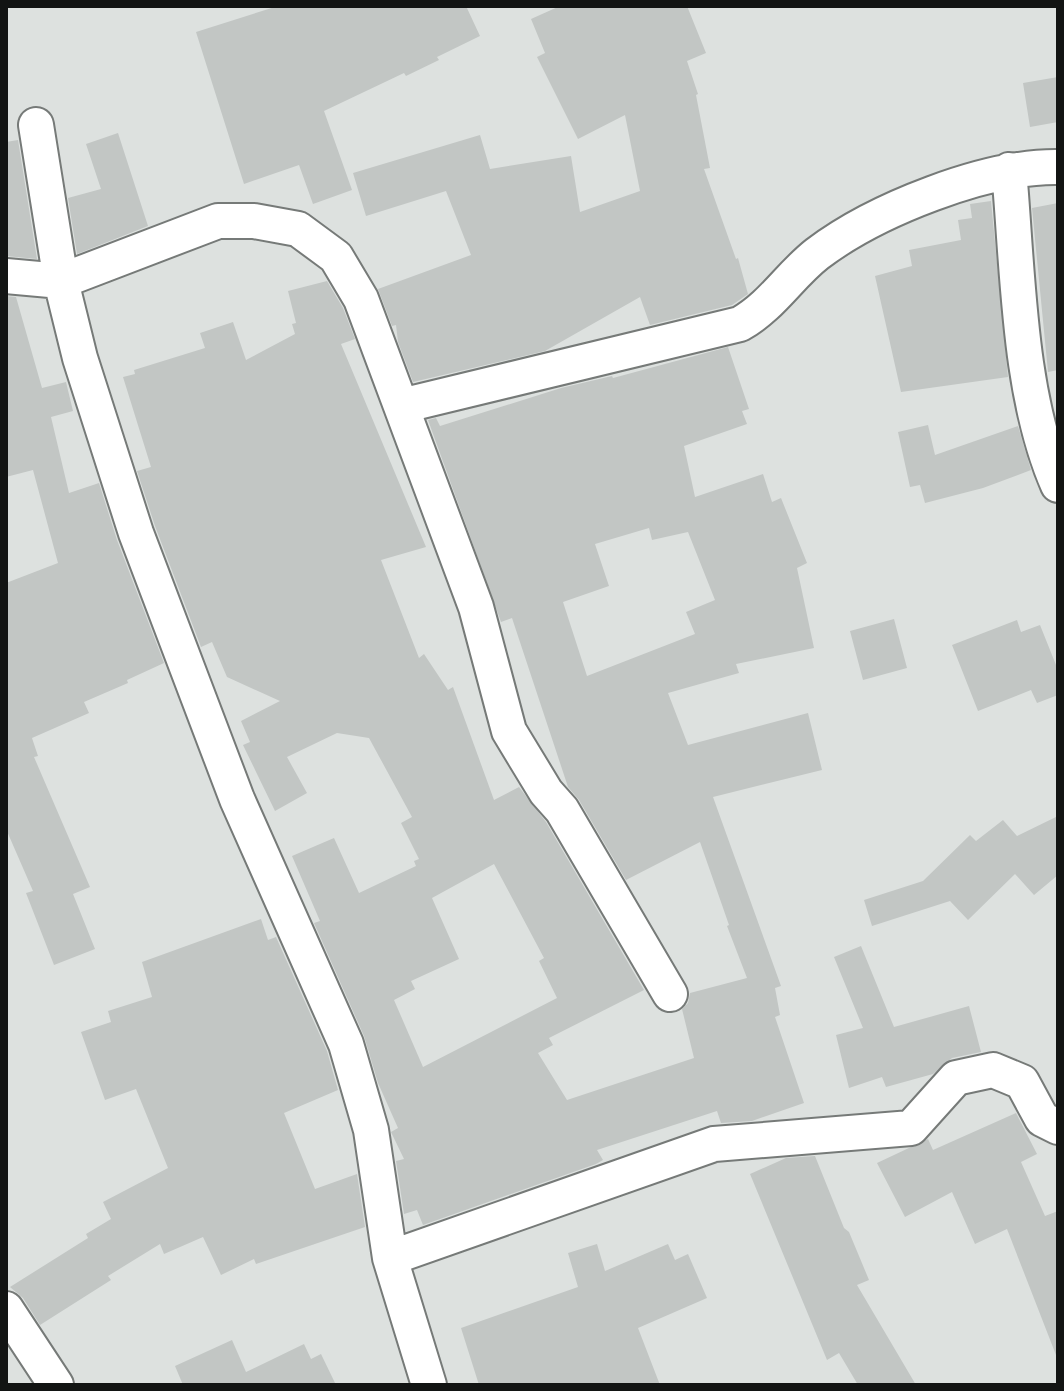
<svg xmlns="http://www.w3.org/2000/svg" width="1064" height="1391" font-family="'Noto Sans',sans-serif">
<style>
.building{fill:#c2c6c4;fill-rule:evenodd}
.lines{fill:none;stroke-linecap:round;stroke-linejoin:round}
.minor-casing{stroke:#767a78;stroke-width:38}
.minor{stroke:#fff;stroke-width:34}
</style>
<rect width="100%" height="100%" fill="#dde1df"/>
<path class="building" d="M 278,6 L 466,6 L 480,36 L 437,57 L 439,60 L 406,76 L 404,73 L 324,111 L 352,190 L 313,204 L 299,165 L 244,184 L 196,32 Z
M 560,6 L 687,6 L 706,53 L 687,61 L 698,94 L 696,95 L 710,168 L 704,169 L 736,259 L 738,258 L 748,294 L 732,305 L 650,325 L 640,297 L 545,351 L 413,382 L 398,342 L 396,325 L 392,326 L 378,289 L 471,255 L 446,191 L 366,216 L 353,173 L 480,135 L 490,169 L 571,156 L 580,212 L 640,191 L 625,115 L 578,139 L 537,57 L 545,53 L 531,19 Z
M 1058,77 L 1058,122 L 1030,127 L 1023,83 Z
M 118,133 L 148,226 L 77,254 L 68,198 L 101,189 L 86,144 Z
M 18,140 L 37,259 L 6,256 L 6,142 Z
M 991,201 L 1008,377 L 901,392 L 875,276 L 912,266 L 909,250 L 961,240 L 958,220 L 972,218 L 970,204 Z
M 1058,203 L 1058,370 L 1048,372 L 1032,208 Z
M 327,281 L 343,308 L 355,339 L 341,344 L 426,547 L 381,560 L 419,658 L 424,654 L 448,690 L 453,687 L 494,800 L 519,787 L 546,822 L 644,990 L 549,1038 L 553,1045 L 538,1053 L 567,1100 L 694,1058 L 682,1009 L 688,1003 L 690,993 L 747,978 L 727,926 L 729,925 L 700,842 L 626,880 L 579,800 L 568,787 L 512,618 L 501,622 L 428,420 L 436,418 L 440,426 L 561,388 L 612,376 L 613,378 L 728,347 L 749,409 L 742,411 L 747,424 L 684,446 L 695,497 L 763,474 L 772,502 L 781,498 L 807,563 L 797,568 L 814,648 L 736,664 L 739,673 L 668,693 L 688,745 L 808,713 L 822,770 L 713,797 L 781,986 L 775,988 L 780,1015 L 775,1017 L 804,1103 L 752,1121 L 721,1123 L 717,1111 L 597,1150 L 603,1160 L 596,1164 L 423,1225 L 417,1210 L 404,1214 L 396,1161 L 404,1159 L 391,1132 L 398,1128 L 378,1083 L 364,1036 L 314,923 L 320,921 L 292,856 L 334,838 L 359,893 L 416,866 L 414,861 L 419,859 L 401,823 L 412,817 L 369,738 L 337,733 L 287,757 L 307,793 L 275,811 L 243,745 L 250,742 L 241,721 L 280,701 L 227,677 L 212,642 L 201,647 L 155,526 L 137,471 L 151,467 L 123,377 L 135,374 L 134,370 L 205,348 L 200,333 L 233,322 L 246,360 L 295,334 L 292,324 L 296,323 L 288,291 ZM 649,528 L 652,540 L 688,532 L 715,600 L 686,612 L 695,634 L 587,676 L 563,602 L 609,586 L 595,544 ZM 494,864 L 544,958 L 539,961 L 557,998 L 423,1067 L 394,1000 L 415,989 L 411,981 L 459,959 L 432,898 Z
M 6,296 L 16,297 L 42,388 L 66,382 L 73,411 L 51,417 L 69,493 L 99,483 L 117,540 L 164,663 L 127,680 L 128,683 L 84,702 L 89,713 L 32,738 L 38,756 L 34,757 L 90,887 L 73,894 L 95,949 L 54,965 L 26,893 L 33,891 L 6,829 L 6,583 L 58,563 L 33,470 L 6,477 Z
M 928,425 L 935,455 L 1018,426 L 1031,470 L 983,488 L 925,503 L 920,485 L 910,487 L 898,432 Z
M 894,619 L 907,668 L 863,680 L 850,631 Z
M 1017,620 L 1021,632 L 1040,625 L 1058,670 L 1058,695 L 1037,703 L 1031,690 L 978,711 L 952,645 Z
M 1058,816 L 1058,875 L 1034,895 L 1015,874 L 968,920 L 950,901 L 872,926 L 864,900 L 923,881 L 970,835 L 976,841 L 1003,820 L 1017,836 Z
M 261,919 L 268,940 L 276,937 L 327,1051 L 338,1090 L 284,1113 L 315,1189 L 357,1174 L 365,1227 L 256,1264 L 254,1259 L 221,1275 L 203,1237 L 164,1254 L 160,1244 L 108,1276 L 111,1280 L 40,1325 L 23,1298 L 10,1287 L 88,1238 L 86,1234 L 111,1219 L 103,1202 L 168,1168 L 136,1089 L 105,1100 L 81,1032 L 111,1022 L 108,1011 L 152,997 L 142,962 Z
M 861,946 L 894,1027 L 969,1006 L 981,1052 L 952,1058 L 933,1074 L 886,1087 L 882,1077 L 849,1088 L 836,1035 L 863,1028 L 834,957 Z
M 1016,1113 L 1037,1154 L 1021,1162 L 1045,1216 L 1058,1211 L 1056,1355 L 1007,1229 L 975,1244 L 952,1192 L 905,1217 L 877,1163 L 928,1139 L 933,1150 Z
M 815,1156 L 844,1228 L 849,1232 L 869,1280 L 857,1285 L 916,1385 L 858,1385 L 839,1353 L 827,1360 L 750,1174 L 786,1158 Z
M 597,1244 L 605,1271 L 668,1244 L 675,1260 L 688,1254 L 707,1298 L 638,1328 L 660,1385 L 479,1385 L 461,1328 L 578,1287 L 568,1253 Z
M 232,1340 L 246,1372 L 304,1344 L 311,1359 L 321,1354 L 336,1385 L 183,1385 L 175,1366 Z"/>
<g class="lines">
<g class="minor-casing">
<path id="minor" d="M 36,125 L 61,281 L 80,358 L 136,533 L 237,799 L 346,1044 L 371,1130 L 390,1258 L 429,1385
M 1009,170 C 1018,270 1018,394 1058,485
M 6,276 L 61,281 L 218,221 L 254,221 L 298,229 L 336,257 L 361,299 L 476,607 L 509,731 L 546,792 L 562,810 L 670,994
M 401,406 L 740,324 C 772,306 789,276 817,254 C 875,210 986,166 1058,167
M 390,1258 L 714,1144 L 911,1128 L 956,1078 L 993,1070 L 1022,1082 L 1042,1119 L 1058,1127
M 6,1309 L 56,1385"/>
</g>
<use href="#minor" class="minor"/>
</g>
<rect width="1064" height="1391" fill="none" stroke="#121413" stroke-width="16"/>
</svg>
